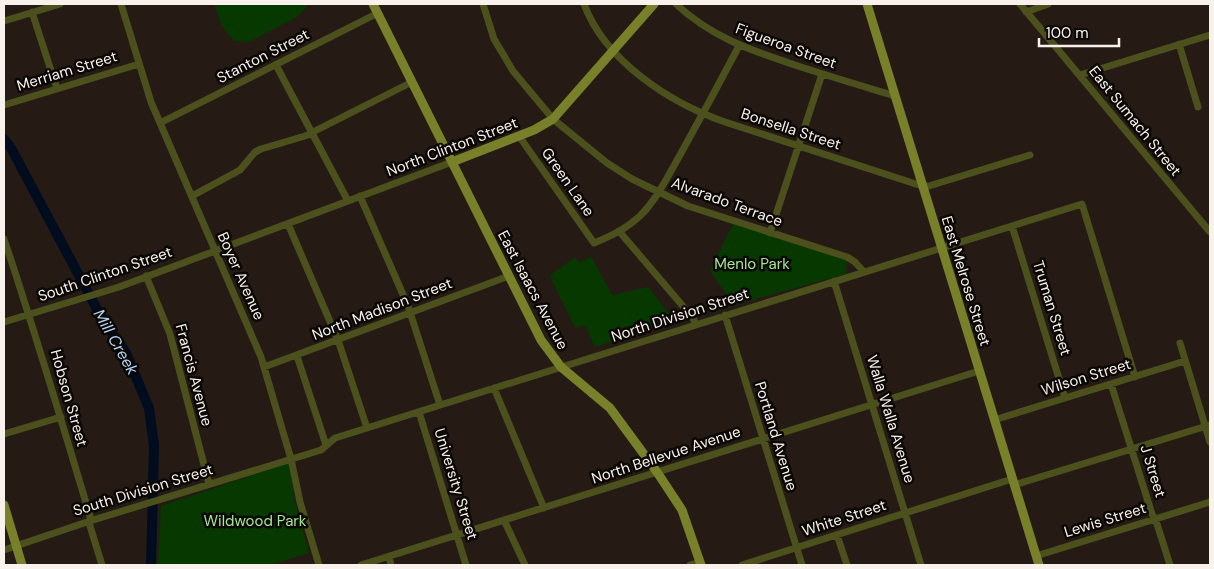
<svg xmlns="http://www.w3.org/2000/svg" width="1214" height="569" font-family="'DM Sans',sans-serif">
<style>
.green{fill:#073800}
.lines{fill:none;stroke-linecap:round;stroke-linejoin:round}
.river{stroke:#010d1e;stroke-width:10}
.minor{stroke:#4b501d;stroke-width:7}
.major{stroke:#788129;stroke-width:9}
.labels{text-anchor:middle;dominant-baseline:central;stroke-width:5;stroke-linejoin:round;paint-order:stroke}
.street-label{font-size:15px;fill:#f8f1ec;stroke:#0b0705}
.park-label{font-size:15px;fill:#a2e893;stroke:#0b0705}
.water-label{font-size:16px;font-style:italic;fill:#b4d2f1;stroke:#0b0705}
</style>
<rect width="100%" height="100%" fill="#251b14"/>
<path class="green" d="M 214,4 L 309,4 L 297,17 L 249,42 L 234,41 L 222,26 Z
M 734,222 L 847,257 L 846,274 L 734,305 L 710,271 Z
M 591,256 L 612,295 L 648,287 L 675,321 L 595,347 L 585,325 L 575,328 L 550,276 L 575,257 L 580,263 Z
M 289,463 L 294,498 L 309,553 L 270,565 L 158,565 L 161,506 Z"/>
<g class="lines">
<path class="river" d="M 4,139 L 11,148 L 98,311 L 126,353 L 149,408 L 154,446 L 151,565"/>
<path class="minor" d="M 121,4 L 151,102 L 261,357 L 291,459 L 300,502 L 319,565
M 483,4 L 494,39 L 513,71 L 553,119 L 607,163 L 632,179 L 688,206 L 847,257 L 855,262 L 864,272
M 584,4 C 605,61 670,103 725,122 L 922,186 L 929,186 L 1030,155
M 676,4 C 711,37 750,50 795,65 C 828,76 862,86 895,96
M 1020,4 L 1210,232
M 32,12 L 57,89
M 1026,12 L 1048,4
M 4,21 L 60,4
M 1179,44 L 1198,107
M 276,65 L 348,201
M 1080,75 L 1210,35
M 4,105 L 139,64
M 160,123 L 378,13
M 519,136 L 594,243 C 611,236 626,229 640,216 C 657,199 668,176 680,155 C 700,119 720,82 739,46
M 192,196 L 240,170 L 255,152 L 261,149 L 305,136 L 412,82
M 360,196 L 408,306 L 440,405
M 288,224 L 338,340 L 367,428
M 1012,226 L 1065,398
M 619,231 L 693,318 L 696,325
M 770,233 L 822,74
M 4,239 C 35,331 62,423 90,516 L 90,526 L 102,565
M 146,276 L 170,334 L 209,484
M 834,281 L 921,565
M 725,315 L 802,565
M 4,322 L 119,287 L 452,162
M 1180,343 L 1210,442
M 297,356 L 326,445
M 264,367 L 509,276
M 1111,384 L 1152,514 L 1157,524 L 1170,565
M 494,388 L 544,508
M 419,412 L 466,565
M 994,420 L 1185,361
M 4,434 L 61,417
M 1014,485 L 1210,425
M 504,520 L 525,565
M 837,535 L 847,565
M 4,550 L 90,521 L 321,450 L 335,438 L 367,428 L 1082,204 L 1135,377
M 1036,556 L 1210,502
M 389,557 L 391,565
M 361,565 L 979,371
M 690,565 L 700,562
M 742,565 L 1012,479"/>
<path class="major" d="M 373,4 L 541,340 L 561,367 L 610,408 L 657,472 L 682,510 L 701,565
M 867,4 L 1039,565
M 452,162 L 534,130 L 553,119 L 654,4
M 4,505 L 22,565"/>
</g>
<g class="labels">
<g class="street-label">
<text transform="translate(786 46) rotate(20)">Figueroa Street</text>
<text transform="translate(263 56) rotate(-27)">Stanton Street</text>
<text transform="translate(67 71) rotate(-17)">Merriam Street</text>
<text transform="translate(1135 121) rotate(51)">East Sumach Street</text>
<text transform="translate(791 129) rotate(18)">Bonsella Street</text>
<text transform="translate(452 147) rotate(-21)">North Clinton Street</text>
<text transform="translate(568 182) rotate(55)">Green Lane</text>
<text transform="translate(727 202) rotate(20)">Alvarado Terrace</text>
<text transform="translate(105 274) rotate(-19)">South Clinton Street</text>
<text transform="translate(241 276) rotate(66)">Boyer Avenue</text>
<text transform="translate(966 281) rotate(73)">East Melrose Street</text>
<text transform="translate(533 290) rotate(62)">East Isaacs Avenue</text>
<text transform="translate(1052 308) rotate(73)">Truman Street</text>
<text transform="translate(382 309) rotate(-21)">North Madison Street</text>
<text transform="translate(680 315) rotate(-18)">North Division Street</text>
<text transform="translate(194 375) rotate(75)">Francis Avenue</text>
<text transform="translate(1086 377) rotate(-17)">Wilson Street</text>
<text transform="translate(69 398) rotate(74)">Hobson Street</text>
<text transform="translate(891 419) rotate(73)">Walla Walla Avenue</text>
<text transform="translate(776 436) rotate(73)">Portland Avenue</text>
<text transform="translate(666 455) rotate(-18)">North Bellevue Avenue</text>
<text transform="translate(1153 471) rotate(73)">J Street</text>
<text transform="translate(456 484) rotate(73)">University Street</text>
<text transform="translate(143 490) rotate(-17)">South Division Street</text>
<text transform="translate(844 518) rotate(-18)">White Street</text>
<text transform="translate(1105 520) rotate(-17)">Lewis Street</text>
</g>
<g class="park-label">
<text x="752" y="264">Menlo Park</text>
<text x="255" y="521">Wildwood Park</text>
</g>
<g class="water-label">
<text transform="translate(116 342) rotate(60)">Mill Creek</text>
</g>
</g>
<rect width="1214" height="569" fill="none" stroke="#f8f1ec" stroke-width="10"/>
<path d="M1039 38v8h80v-8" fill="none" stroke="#f8f1ec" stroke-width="2.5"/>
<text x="1046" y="38" font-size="15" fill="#f8f1ec" stroke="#0b0705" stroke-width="4" paint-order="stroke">100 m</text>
</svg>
